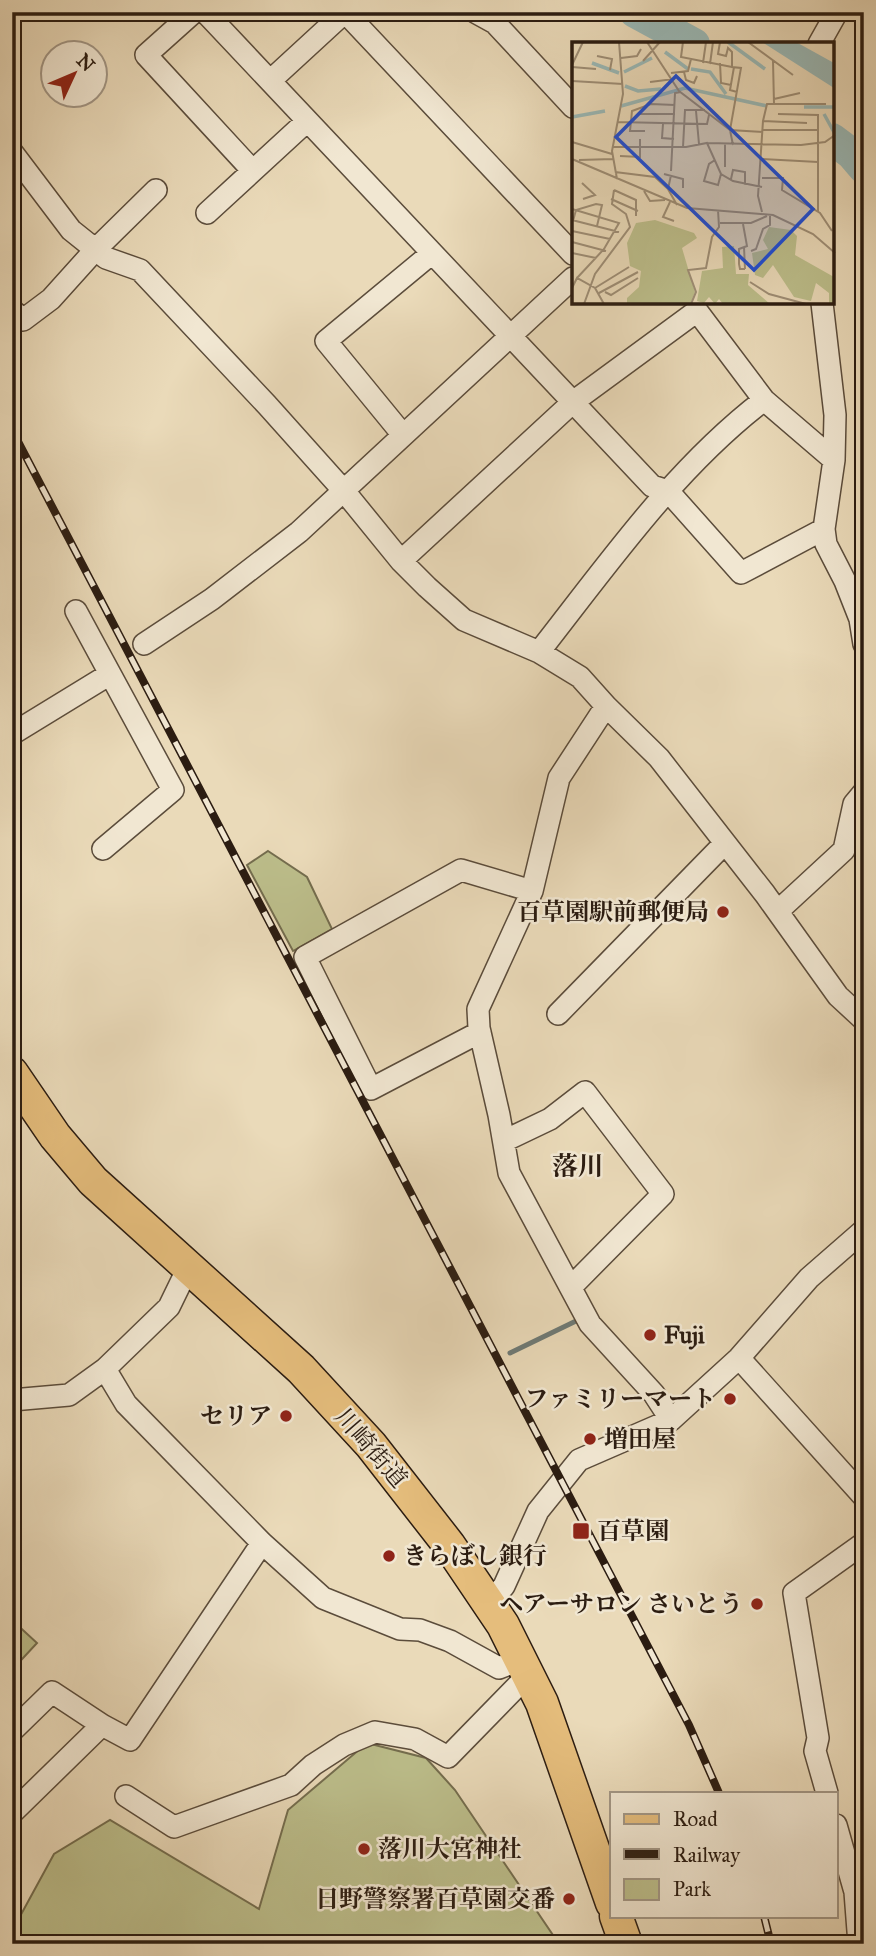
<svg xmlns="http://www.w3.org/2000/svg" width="876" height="1956" font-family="'IM FELL Great Primer','Noto Serif JP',serif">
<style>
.green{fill:#bcbe8b;stroke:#746d4e;stroke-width:2}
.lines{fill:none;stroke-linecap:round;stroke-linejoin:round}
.stream{stroke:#6e7a75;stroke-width:5}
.river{stroke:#9ab9b7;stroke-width:32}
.minor-casing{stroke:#5b4c3b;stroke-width:24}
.primary-casing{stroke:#2b1c11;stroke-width:35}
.minor{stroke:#f1e7d2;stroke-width:21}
.primary{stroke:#e5bd7c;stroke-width:32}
.rail-casing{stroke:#2b1c11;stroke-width:8}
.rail{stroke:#f1e7d2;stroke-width:5;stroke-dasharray:16;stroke-linecap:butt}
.poi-dot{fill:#8f2418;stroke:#f1e7d2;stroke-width:2.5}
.labels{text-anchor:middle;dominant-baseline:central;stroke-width:5;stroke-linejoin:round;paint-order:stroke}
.poi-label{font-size:24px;font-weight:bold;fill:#2b1c11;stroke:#f1e7d2;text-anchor:end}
.street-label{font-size:24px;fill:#2b1c11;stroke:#f1e7d2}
.neighbourhood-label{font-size:26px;font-weight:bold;fill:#2b1c11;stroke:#f1e7d2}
.inset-river{fill:none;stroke:#9ab9b7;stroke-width:3.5}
.inset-road{fill:none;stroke:#9e8e76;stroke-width:2}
.view{fill:#1d4ed8;fill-opacity:0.15;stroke:#1d4ed8;stroke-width:3.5}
.inset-edge{fill:none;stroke:#2b1c11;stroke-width:3.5}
</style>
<rect width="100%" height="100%" fill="#eadab9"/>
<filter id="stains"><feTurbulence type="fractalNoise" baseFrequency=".00286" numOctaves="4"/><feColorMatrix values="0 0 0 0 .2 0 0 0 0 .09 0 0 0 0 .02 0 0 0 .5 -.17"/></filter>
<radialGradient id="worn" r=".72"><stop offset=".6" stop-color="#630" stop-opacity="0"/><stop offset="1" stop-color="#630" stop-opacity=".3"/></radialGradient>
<path class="green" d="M 268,851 L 307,877 L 332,929 L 293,951 L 247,865 Z
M 12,1620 L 37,1643 L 12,1670 Z
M 367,1743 L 426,1758 L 455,1790 L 559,1944 L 12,1944 L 12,1931 L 54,1854 L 110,1820 L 259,1909 L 288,1810 Z"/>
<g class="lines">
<path class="stream" d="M 668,30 L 671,14
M 510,1353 L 576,1321"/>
<path class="river" d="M 635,12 L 694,44
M 832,139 L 852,154 L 864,168"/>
<g class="minor-casing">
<path id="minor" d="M 194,12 L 146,55 L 252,170
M 205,12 L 652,486 L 668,491 L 741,573 L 824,529
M 345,12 L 573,254
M 475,12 L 495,23 L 573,107
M 819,44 L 837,12
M 270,81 L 345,12
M 12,152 L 71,230 L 106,258 L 140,270 L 267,405 L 344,491 L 401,561 L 427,587 L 464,620 L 539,652 L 580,677 L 606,706 L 559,778 L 532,891 L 478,1009 L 479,1028 L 499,1115 L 509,1173 L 590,1324 L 654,1394 L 671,1420
M 207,213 L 307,121
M 822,303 L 835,415 L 834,460 L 824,529 L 826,544 L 845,581 L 860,619 L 864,644
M 12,310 L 23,320 L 51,299 L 96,249 L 156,190
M 403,435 L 326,341 L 431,254
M 401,561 L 573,402 L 697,311 L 764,400 L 834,460
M 76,611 L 173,790 L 103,849
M 144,644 L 212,599 L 299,532 L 573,278
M 539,652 C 608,564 675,468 764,400
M 606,706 L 659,758 L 765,894 L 838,996 L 864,1020
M 12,734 L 110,674
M 778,911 L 844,850 L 854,804 L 864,792
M 558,1014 L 725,843
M 480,1032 L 371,1089 L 305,957 L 461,870 L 532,891
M 504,1141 L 550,1119 L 585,1092 L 663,1194 L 571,1287
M 739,1358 L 864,1497
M 105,1369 L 126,1404 L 262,1543 L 323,1598 L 400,1629 L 420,1630 L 450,1641 L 499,1668 L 522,1659
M 12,1400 L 69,1395 L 105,1369 L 169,1307 L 188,1268
M 489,1603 L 504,1586 L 538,1511 L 579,1460 L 671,1420 L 739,1358 L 809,1278 L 864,1230
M 12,1731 L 52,1692 L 102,1725 L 130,1740 L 262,1543
M 827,1793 L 815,1751 L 818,1738 L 794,1593 L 864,1543
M 126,1796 L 174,1827 L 291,1785 L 313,1765 L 344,1745 L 375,1732 L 415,1739 L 448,1757 L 529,1674
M 12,1813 L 102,1725
M 836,1825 L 855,1892 L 859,1944"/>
</g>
<g class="primary-casing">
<path id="primary" d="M 12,1073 L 55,1136 L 93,1181 L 301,1369 L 371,1445 L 449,1545 L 503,1625 L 542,1703 L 612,1903
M 616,1916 L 626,1944"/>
</g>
<use href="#minor" class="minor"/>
<use href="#primary" class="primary"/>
<g class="rail-casing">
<path id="rail" d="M 12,430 L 689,1725 L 719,1793
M 764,1916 L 771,1944"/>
</g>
<use href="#rail" class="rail"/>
</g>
<g class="poi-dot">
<circle cx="723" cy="912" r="7"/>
<circle cx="650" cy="1335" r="7"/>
<circle cx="730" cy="1399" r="7"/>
<circle cx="286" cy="1416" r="7"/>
<circle cx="590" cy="1439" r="7"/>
<rect x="572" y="1522" width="18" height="18" rx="3.5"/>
<circle cx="389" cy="1556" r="7"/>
<circle cx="757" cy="1604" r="7"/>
<circle cx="364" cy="1849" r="7"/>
<circle cx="569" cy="1899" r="7"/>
</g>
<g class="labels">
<g class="poi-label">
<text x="709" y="912">百草園駅前郵便局</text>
<text x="664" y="1335" text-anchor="start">Fuji</text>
<text x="716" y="1399">ファミリーマート</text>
<text x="272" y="1416">セリア</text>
<text x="604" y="1439" text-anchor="start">増田屋</text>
<text x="597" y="1531" text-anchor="start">百草園</text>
<text x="403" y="1556" text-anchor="start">きらぼし銀行</text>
<text x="743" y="1604">ヘアーサロン さいとう</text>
<text x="378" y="1849" text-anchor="start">落川大宮神社</text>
<text x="555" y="1899">日野警察署百草園交番</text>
</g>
<g class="street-label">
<text transform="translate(371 1448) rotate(49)">川崎街道</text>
</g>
<g class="neighbourhood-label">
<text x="578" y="1166">落川</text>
</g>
</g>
<g transform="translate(572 42)">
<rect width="262" height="262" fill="#eadab9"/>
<path d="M 83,178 L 122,191 L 125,196 L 110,206 L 123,250 L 118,262 L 55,262 L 55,256 L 67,245 L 69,229 L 58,224 L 55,201 L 64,181 ZM 197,185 L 219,188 L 225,194 L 223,213 L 262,235 L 262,262 L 257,262 L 257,251 L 244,241 L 239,259 L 222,255 L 201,223 L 191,236 L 183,233 L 180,211 L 196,207 L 191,198 ZM 162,204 L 164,232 L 177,232 L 176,243 L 198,262 L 151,262 L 147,257 L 143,262 L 137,255 L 132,261 L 125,259 L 130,229 L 151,226 L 150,205 Z" fill="#bcbe8b"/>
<path d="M 190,0 L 224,0 L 262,21 L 262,46 Z" fill="#9ab9b7"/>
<path class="inset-river" d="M 156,0 L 193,27M 93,10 L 116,27M 20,21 L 47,31M 119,27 L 138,30 L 154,52M 52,30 L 80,16M 53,44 L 66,49 L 89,47M 49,64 L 113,46 L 195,64M 232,65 L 263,65M 252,72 L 263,92M 0,75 L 33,69"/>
<path class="inset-road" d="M 75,0 L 107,49 L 158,88 L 161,103M 111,0 L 109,15 L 160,25M 148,0 L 146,12 L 154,14 L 156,6 L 160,10 L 160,25 L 169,26 L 158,88 L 191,90M 176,0 L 221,33M 25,14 L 40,17 L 38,28M 49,16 L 65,14 L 69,7M 71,19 L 88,0M 131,21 L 134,0M 148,21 L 149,41 L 159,43M 138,22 L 141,0M 0,23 L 11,0M 0,25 L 24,27M 162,25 L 158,48 L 165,50M 112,30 L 114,38 L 122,41 L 125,34M 99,31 L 116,29 L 119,17M 0,39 L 51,42M 78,40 L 102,37M 202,57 L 228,51M 202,62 L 254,62M 124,69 L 127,102M 68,72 L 103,72M 206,72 L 246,73 L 246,170M 191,79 L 235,81M 45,80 L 135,82 L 137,73M 91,82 L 90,96 L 102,97M 191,88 L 246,88M 73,89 L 58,89 L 60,69 L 79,62 L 103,63M 0,100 L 40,112M 135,101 L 229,103 L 253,100 L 263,93M 153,102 L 153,125M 40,105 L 114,105 L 135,101 L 149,132 L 161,139 L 190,145M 111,105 L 113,68 L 133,68M 48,114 L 68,115 L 68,97M 0,117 L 115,166 L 201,173 L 241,192 L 263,211M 189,117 L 246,120M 7,118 L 41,117M 143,118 L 137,122 L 132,139 L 146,143 L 149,132M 99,129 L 103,51 L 109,50M 43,130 L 83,135 L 96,147M 92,132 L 111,137 L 111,146M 99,133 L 96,147 L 105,163M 190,136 L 211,136 L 210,148 L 248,171 L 260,189M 45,137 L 40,109 L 51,52 L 47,0M 159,137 L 161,128 L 173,130 L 173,143M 10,141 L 23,153 L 11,157M 42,148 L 64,158 L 64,174M 72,149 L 78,159 L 93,158M 39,157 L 66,169M 98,160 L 91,175 L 102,179M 0,167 L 47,181 L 32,207 L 5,236M 190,170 L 186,154 L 191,79 L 195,62 L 202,62 L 201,19M 0,178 L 47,190M 1,179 L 4,168 L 24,162 L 30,163 L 25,184M 148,181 L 179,181 L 195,174M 171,182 L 175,204 L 167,207 L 167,222 L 168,227 L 173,227M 0,189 L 38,197M 0,200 L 34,209M 172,205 L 173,227M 179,209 L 184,207 L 191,187 L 198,183 L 198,172M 0,211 L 24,216M 178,240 L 197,252 L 234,262M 0,246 L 5,236 L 23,246 L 32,262M 23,246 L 57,225M 33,250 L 39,253 L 66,236M 27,251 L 66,230M 12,262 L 23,232 L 58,185 L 54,172 L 40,162 L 42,148M 119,262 L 124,250 L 116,228 L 134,226 L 140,195 L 147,185 L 146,168"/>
<path class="view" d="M 104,34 L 241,167 L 182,228 L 44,95 Z"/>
<rect width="262" height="262" class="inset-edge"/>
</g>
<rect width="876" height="1956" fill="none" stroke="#eadab9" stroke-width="42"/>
<rect x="14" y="14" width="848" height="1928" fill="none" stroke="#2b1c11" stroke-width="3.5"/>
<rect x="21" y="21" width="834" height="1914" fill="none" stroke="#2b1c11" stroke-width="2"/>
<rect x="610" y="1792" width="228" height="126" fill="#f1e7d2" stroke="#a29685" stroke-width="2"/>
<rect x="624" y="1814" width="35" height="10" fill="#e5bd7c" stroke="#a29685" stroke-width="2"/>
<text x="673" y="1826" font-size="21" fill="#2b1c11">Road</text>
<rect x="624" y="1849" width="35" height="10" fill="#2b1c11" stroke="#a29685" stroke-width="2"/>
<text x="673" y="1862" font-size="21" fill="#2b1c11">Railway</text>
<rect x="624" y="1879" width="35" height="21" fill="#bcbe8b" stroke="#a29685" stroke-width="2"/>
<text x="673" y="1896" font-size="21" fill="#2b1c11">Park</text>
<g transform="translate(74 74) rotate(46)"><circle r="33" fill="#f1e7d2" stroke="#a29685" stroke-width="2"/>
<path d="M0-5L12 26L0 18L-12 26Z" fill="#8f2418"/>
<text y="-10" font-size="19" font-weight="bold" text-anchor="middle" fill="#2b1c11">N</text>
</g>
<rect width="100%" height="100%" filter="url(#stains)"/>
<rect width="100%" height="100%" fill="url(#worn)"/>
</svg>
